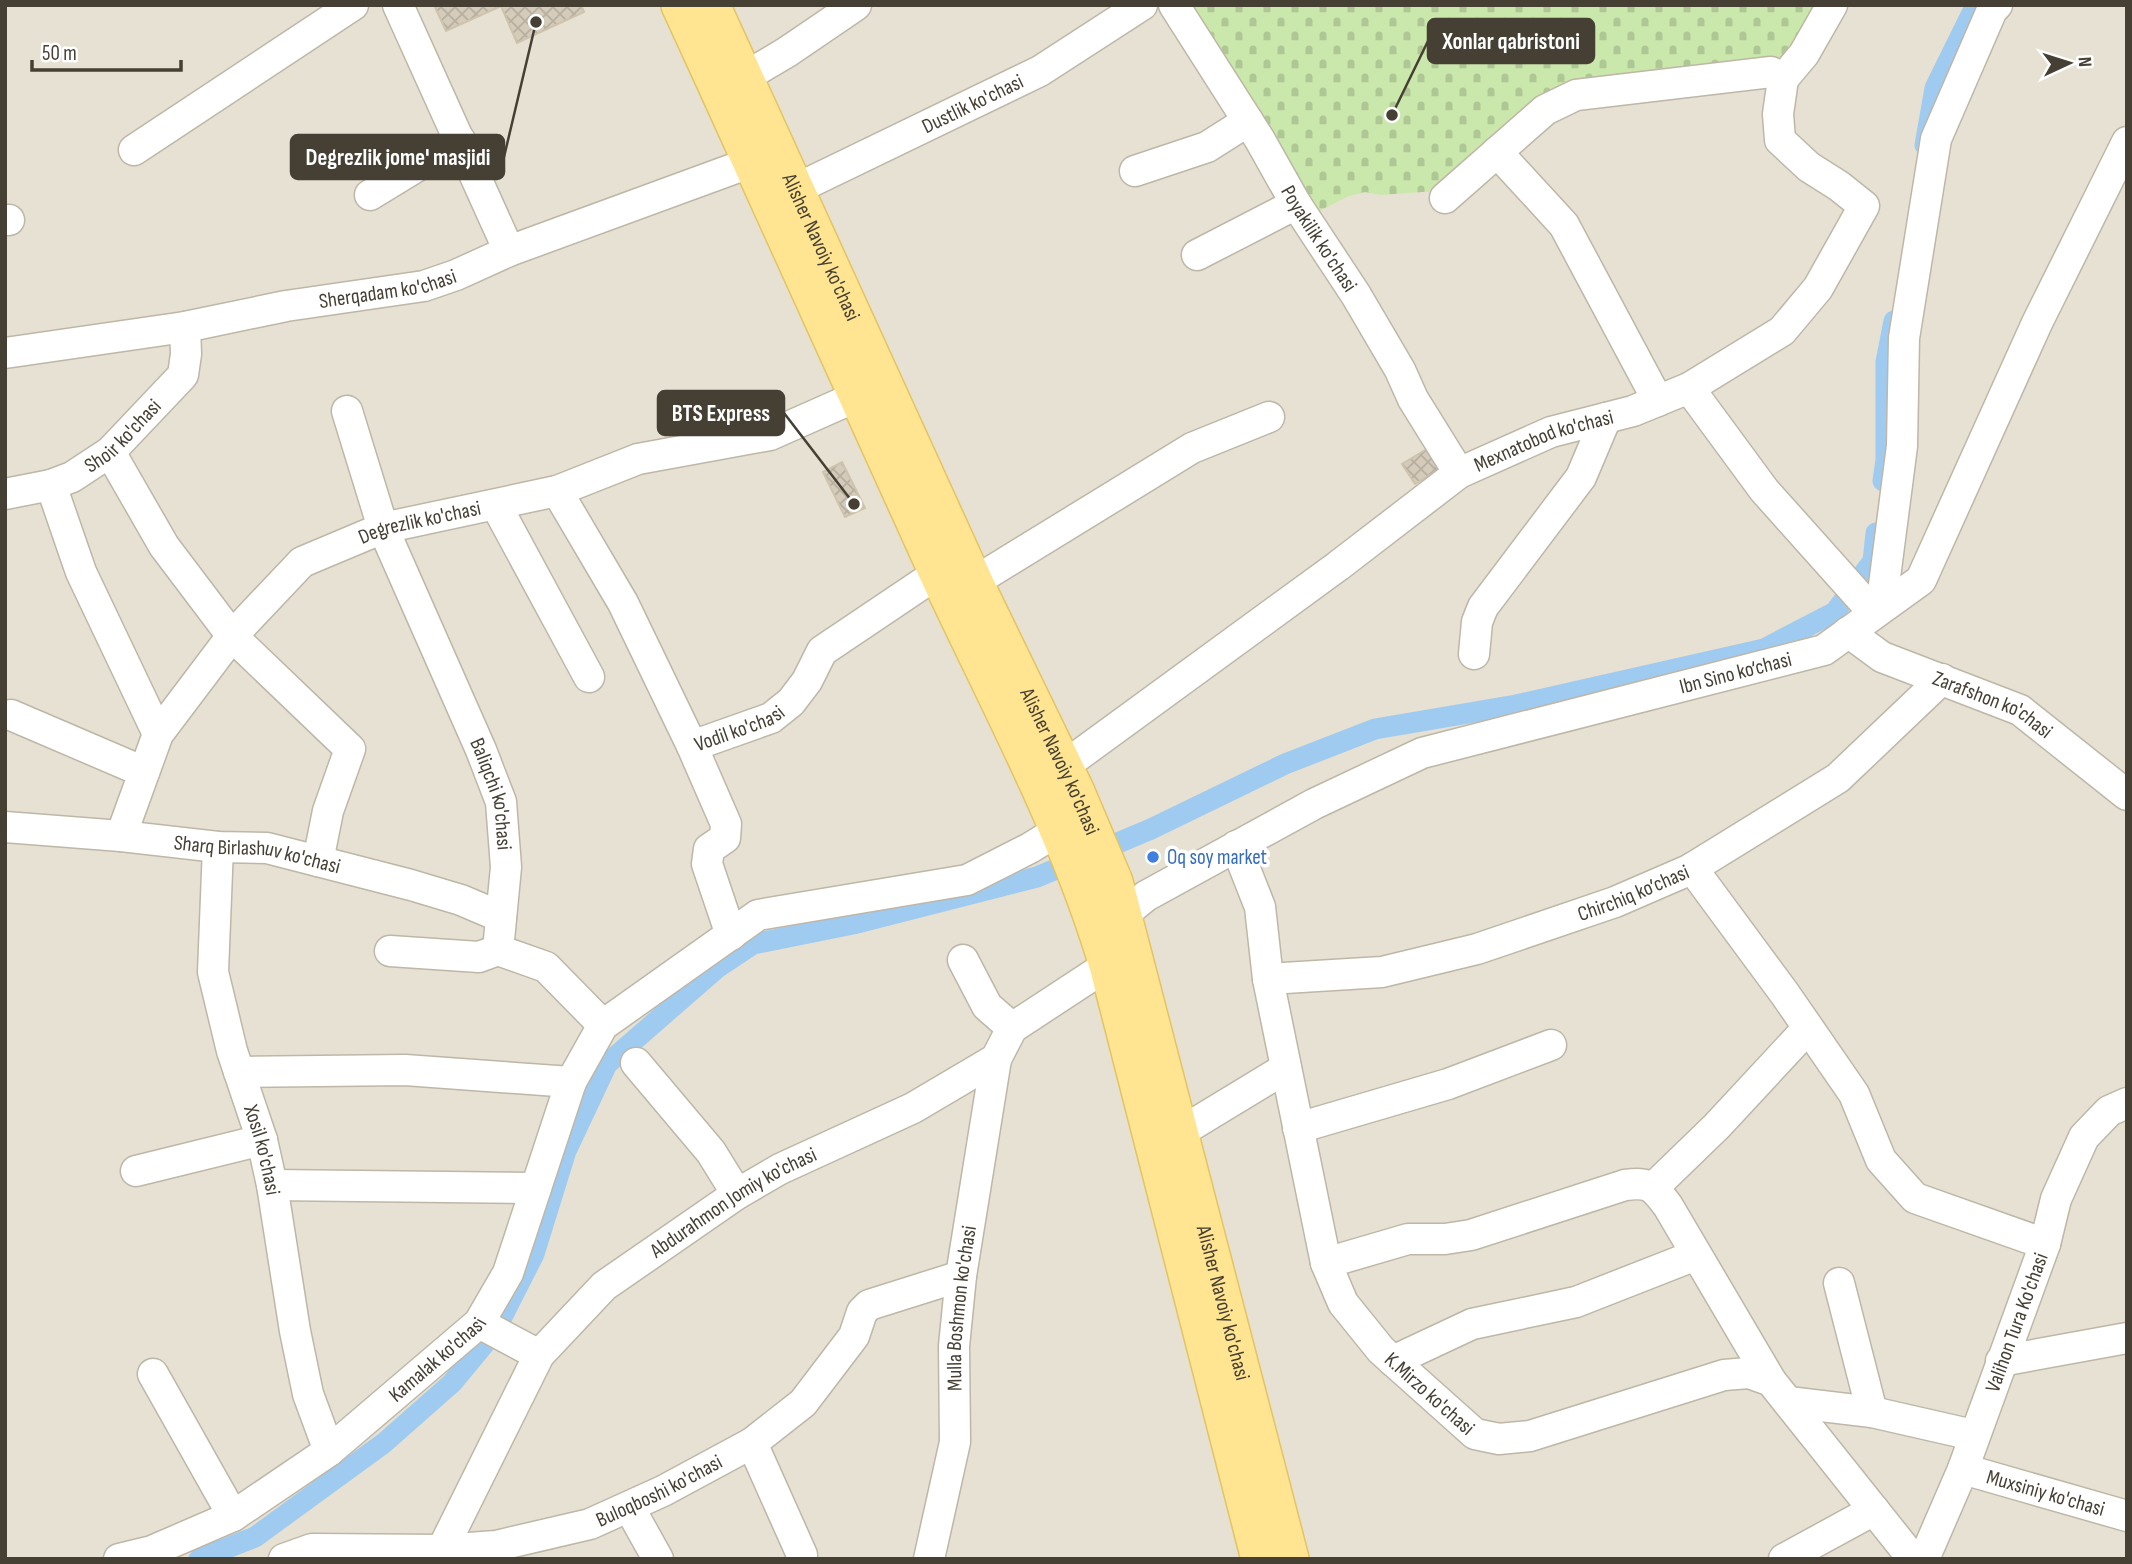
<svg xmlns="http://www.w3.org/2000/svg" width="2132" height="1564" font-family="'Sofia Sans Condensed',sans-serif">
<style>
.residential{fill:#e6e1d2}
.cemetery{fill:url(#cemetery-stones)}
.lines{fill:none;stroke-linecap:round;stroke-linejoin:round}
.canal{stroke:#a0cbf0;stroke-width:21}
.building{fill:url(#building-cross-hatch);stroke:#cfc3ad;stroke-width:2}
.minor-casing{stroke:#beb7a7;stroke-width:33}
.major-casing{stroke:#e4c361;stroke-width:40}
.minor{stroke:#fff;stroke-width:30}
.major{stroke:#ffe591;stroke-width:37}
.shop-dot{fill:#3f7fe0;stroke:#fff;stroke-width:2.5}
.labels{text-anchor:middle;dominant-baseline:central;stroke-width:7;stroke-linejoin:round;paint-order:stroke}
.street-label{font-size:21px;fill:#453f34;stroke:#fff}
.shop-label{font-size:21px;fill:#366cbe;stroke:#fff;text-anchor:start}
.leader{fill:none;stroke:#453f34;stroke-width:2.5}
.callout-dot{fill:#453f34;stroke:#fff;stroke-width:2.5}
.callout{fill:#453f34;stroke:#453f34;stroke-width:2.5}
.callout-label{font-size:23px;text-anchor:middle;font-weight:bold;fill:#fff}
</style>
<defs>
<pattern id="cemetery-stones" width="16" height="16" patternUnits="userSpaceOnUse" patternTransform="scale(1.75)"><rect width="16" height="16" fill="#cae7ac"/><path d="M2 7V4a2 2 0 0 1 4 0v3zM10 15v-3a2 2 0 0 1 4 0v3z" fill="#afc795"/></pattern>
<pattern id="building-cross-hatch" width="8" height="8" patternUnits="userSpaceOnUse" patternTransform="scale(1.75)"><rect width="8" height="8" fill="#d4cbba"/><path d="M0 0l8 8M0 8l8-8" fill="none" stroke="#b7afa0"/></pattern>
</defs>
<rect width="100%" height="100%" fill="#f2efe4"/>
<path class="residential" d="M 5,5 L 2127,5 L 2127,1559 L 5,1559 Z"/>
<path class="cemetery" d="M 1191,5 L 1827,5 L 1789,63 L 1577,86 L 1437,191 L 1381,195 L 1365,192 L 1349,196 L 1315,213 Z"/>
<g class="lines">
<path class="canal" d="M 1925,145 L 1935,88 L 1976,5
M 1883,481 L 1886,460 L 1886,362 L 1894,321
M 199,1559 L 255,1537 L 384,1443 L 452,1383 L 495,1331 L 534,1254 L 566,1151 L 607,1064 L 717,968 L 753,944 L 853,924 L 1037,877 L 1151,829 L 1285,764 L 1375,729 L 1516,705 L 1764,649 L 1835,612 L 1873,561 L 1876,533"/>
</g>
<path class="building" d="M 434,5 L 581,5 L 584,12 L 517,43 L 501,6 L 446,31 Z
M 1430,447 L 1443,467 L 1415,484 L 1402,464 Z
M 842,462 L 865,508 L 845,517 L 823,472 Z"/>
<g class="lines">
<g class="minor-casing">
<g id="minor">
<path d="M 398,5 L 509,251"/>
<path id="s1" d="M 1174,5 L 1260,140 L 1296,204 L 1356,295 L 1400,370 L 1413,399 L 1459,473"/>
<path d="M 745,77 L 787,52 L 856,5"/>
<path d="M 1783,79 L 1804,54 L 1832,5"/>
<path d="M 134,150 L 353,5"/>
<path d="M 1497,152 L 1564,225 L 1658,401"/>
<path d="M 1135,171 L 1207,147 L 1248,121"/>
<path id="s2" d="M 796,189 L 1040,71 L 1142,5"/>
<path d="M 370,195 L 460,140"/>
<path d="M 1445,198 L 1545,110 L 1576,95 L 1771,72 L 1783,79"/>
<path d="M 5,220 L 9,220"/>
<path d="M 1197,255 L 1296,204"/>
<path id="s3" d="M 5,353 L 185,327 L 286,306 L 424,286 L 456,275 L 509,251 L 752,162"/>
<path d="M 1689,388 L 1764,490 L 1874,613"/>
<path id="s4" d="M 347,411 L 383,528 L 481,750 L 501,802 L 506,867 L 498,950 L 546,967 L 603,1025"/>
<path d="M 110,452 L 164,546 L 232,636 L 350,749 L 328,811 L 318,861"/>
<path d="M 51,485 L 81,572 L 158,734"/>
<path d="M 557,491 L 623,603 L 692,746"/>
<path id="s5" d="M 5,494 L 51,485 L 72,477 L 110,452 L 183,375 L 186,354 L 185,327"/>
<path d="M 496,505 L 589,677"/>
<path d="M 974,582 L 1192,448 L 1269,417"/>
<path d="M 1881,608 L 1902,446 L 1904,338 L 1936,139 L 1992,10 L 1997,5"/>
<path id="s6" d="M 1848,632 L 1882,657 L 2020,710 L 2127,795"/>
<path d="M 1474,654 L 1477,622 L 1483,607 L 1581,477 L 1606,418"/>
<path d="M 11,715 L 144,772"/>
<path id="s7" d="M 1064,766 L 1338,566 L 1459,473 L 1551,432 L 1633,411 L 1689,388 L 1782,331 L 1818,288 L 1864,206 L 1839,186 L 1809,167 L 1780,140 L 1778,114 L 1783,79"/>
<path id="s8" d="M 5,827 L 121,836 L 218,847 L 267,848 L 411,885 L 461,900 L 501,917"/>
<path id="s9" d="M 121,836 L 158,734 L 232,636 L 302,562 L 383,528 L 557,491 L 638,459 L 770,435 L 858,396"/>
<path id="s10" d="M 1236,846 L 1260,907 L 1268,979 L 1326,1263 L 1343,1303 L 1381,1350 L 1475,1434 L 1499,1439 L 1530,1436 L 1724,1375 L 1749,1373 L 1771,1381 L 1913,1559"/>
<path id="s11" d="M 218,847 L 213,972 L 232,1051 L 262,1140 L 272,1185 L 295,1331 L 308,1394 L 329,1451"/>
<path d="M 1692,868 L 1785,994 L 1854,1094 L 1881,1160 L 1915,1198 L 2045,1244"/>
<path id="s12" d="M 1104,920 L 1123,915 L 1146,896 L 1314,804 L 1422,753 L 1824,650 L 1921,580 L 2037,323 L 2127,142"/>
<path id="s13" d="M 731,935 L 707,864 L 709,849 L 725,838 L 726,824 L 692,746 L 771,718 L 791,702 L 807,681 L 822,651 L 938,573"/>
<path d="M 390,951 L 479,957 L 498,950"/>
<path d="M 963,960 L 987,1006 L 1012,1028"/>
<path id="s14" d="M 1268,979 L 1382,972 L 1477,949 L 1615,902 L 1689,870 L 1838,778 L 1942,679"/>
<path d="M 636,1063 L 711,1152 L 737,1194"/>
<path d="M 239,1072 L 405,1070 L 571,1082"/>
<path d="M 1298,1128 L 1448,1084 L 1551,1045"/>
<path d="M 1179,1133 L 1286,1068"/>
<path d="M 136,1171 L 262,1140"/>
<path d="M 272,1185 L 536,1188"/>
<path d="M 1654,1187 L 1717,1126 L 1808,1028"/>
<path d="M 1326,1263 L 1408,1239 L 1445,1239 L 1471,1235 L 1625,1185 C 1650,1182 1653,1186 1668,1206 L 1771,1381"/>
<path d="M 1839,1283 L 1872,1412"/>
<path d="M 479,1323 L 539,1355"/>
<path d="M 1393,1361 L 1472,1324 L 1576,1302 L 1696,1255"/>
<path d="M 2001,1361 L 2127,1338"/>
<path d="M 153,1374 L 233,1516"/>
<path d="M 1788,1402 L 1872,1412 L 1973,1435"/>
<path d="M 752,1443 L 802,1555"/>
<path id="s15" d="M 1963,1469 L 2127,1516"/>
<path d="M 629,1507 L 658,1559"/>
<path id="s16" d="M 119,1559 L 152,1551 L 233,1516 L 329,1451 L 479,1323 L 508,1273 L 571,1082 L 603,1025 L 758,915 L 967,880 L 1030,848 L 1059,830"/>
<path id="s17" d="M 284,1559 L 312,1549 L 442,1550 L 496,1546 L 590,1524 L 663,1491 L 752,1443 L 803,1403 L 854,1336 L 862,1312 L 869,1305 L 961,1276"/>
<path id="s18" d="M 443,1559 L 442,1550 L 539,1355 L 604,1286 L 737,1194 L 780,1169 L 913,1108 L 996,1059 L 1012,1028 L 1108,965 L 1126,959"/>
<path id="s19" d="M 929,1559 L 955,1442 L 954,1346 L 961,1276 L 996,1059"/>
<path d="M 1784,1559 L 1874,1510"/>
<path id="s20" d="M 1924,1559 L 1963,1469 L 2045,1244 L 2056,1199 L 2084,1137 L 2109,1111 L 2127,1103"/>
</g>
</g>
<g class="major-casing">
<g id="major">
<path d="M 680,5 C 767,194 852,384 938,573 C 998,702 1067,828 1108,965 L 1260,1559"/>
<path id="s21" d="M 711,5 L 974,582 L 1075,790 L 1114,882 L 1290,1559"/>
</g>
</g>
<use href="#minor" class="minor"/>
<use href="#major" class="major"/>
</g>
<circle class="shop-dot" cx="1153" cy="857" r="7"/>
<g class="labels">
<g class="street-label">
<text stroke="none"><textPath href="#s2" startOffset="196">Dustlik ko'chasi</textPath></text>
<text stroke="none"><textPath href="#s1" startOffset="275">Poyakilik ko'chasi</textPath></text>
<text stroke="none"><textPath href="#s21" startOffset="266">Alisher Navoiy ko'chasi</textPath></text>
<text stroke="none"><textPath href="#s3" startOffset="388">Sherqadam ko'chasi</textPath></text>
<text stroke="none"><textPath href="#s5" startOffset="135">Shoir ko'chasi</textPath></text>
<text stroke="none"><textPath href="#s7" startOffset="583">Mexnatobod ko'chasi</textPath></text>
<text stroke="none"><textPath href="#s9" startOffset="458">Degrezlik ko'chasi</textPath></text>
<text stroke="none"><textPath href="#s12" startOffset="684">Ibn Sino ko‘chasi</textPath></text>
<text stroke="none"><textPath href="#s6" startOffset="163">Zarafshon ko'chasi</textPath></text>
<text stroke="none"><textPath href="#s13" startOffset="259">Vodil ko'chasi</textPath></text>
<text stroke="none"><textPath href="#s21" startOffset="833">Alisher Navoiy ko'chasi</textPath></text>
<text stroke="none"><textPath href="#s4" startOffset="411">Baliqchi ko'chasi</textPath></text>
<text stroke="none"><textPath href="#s8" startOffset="254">Sharq Birlashuv ko'chasi</textPath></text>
<text stroke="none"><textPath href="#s14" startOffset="378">Chirchiq ko’chasi</textPath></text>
<text stroke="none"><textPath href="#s11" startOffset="310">Xosil ko'chasi</textPath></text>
<text stroke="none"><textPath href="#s18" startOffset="476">Abdurahmon Jomiy ko'chasi</textPath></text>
<text stroke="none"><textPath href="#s21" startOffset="1400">Alisher Navoiy ko'chasi</textPath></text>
<text stroke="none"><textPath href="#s19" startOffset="254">Mulla Boshmon ko'chasi</textPath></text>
<text stroke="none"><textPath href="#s20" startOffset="254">Valihon Tura Ko'chasi</textPath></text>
<text stroke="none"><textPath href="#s16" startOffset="380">Kamalak ko'chasi</textPath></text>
<text stroke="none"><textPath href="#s10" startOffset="597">K.Mirzo ko'chasi</textPath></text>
<text stroke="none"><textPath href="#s17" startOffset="387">Buloqboshi ko'chasi</textPath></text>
<text stroke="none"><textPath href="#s15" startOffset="86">Muxsiniy ko'chasi</textPath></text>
</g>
<g class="shop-label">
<text x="1167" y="857">Oq soy market</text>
</g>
</g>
<path class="leader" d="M1392 115L1428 41M536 22L504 157M854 504L784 413"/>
<g class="callout-dot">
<circle cx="1392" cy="115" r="7"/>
<circle cx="536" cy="22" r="7"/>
<circle cx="854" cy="504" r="7"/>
</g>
<g class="callout">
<rect x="1428" y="19" width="166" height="44" rx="7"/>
<rect x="291" y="135" width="213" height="44" rx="7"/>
<rect x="658" y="391" width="126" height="44" rx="7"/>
</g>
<g class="callout-label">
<text x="1511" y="49">Xonlar qabristoni</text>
<text x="398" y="165">Degrezlik jome' masjidi</text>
<text x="721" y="421">BTS Express</text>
</g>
<rect width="2132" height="1564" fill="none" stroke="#453f34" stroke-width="14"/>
<g transform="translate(2069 63) rotate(86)" stroke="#ffffff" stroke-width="5" paint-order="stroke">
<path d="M0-5L12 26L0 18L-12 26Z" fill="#453f34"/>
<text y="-10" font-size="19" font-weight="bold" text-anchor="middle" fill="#453f34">N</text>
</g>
<path d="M32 60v10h149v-10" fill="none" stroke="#453f34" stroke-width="3.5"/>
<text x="42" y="60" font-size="21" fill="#453f34" stroke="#ffffff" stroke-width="5" paint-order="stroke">50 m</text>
</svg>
